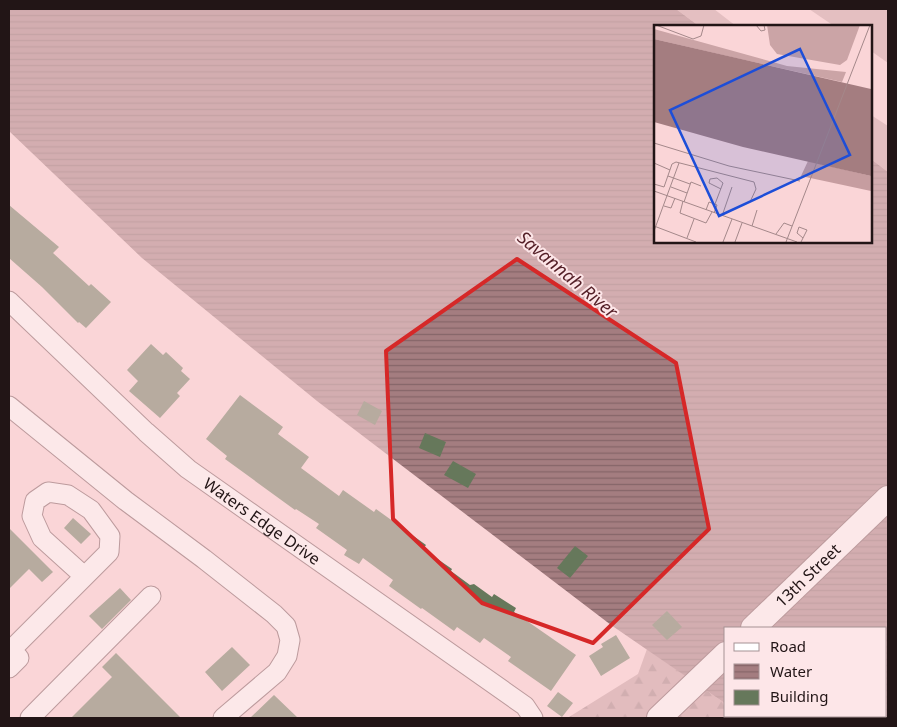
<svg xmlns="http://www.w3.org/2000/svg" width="897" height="727" font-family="'Noto Sans',sans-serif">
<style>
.forest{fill:url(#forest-firs)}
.green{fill:#cba4a6}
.water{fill:url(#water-rules)}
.building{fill:#66785b}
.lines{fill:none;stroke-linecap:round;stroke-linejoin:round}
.minor-casing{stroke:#735457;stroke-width:21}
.major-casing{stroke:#735457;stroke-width:26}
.minor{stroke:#fff;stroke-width:19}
.major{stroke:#fff;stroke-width:24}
.marked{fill:none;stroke:#d62828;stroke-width:4;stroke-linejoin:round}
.labels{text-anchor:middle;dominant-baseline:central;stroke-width:4;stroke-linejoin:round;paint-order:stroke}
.street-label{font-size:16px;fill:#221516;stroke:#fde6e8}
.water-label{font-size:18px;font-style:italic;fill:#541f27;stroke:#fde6e8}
.inset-road{fill:none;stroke:#a4888a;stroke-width:1}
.view{fill:#1d4ed8;fill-opacity:0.15;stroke:#1d4ed8;stroke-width:2.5}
.inset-edge{fill:none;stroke:#221516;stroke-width:2.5}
</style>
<defs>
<pattern id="forest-firs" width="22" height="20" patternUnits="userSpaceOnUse" patternTransform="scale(1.25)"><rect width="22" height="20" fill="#c69da0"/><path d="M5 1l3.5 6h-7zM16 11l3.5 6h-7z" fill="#a07f81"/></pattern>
<pattern id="water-rules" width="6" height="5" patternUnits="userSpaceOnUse" patternTransform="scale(1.25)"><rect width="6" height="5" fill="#a47d80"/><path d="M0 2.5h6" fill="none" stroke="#856568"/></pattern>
</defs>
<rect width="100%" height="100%" fill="#fad5d7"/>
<path class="forest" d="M 647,649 L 726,704 L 726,716 L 743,716 L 747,718 L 571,718 L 569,717 L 638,674 Z"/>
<path class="green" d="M 676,9 L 714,9 L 736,26 L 699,26 Z
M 809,9 L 888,9 L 888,63 L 871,51 L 871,26 L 834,26 Z
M 871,115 L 888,126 L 888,172 L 871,159 Z"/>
<path class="water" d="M 9,9 L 676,9 L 699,26 L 656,26 L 656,241 L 871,241 L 871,159 L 888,172 L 888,718 L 747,718 L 743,716 L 886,716 L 886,628 L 726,628 L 726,704 L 611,625 L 317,401 L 142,258 L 9,131 Z"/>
<path class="building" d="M 9,205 L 59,247 L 53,253 L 89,286 L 91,284 L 111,302 L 86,328 L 79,322 L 78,323 L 42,287 L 9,258 Z
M 151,344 L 163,355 L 166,352 L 183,368 L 181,371 L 190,379 L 177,393 L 180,396 L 160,418 L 129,391 L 138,381 L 127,370 Z
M 240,395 L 283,427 L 278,434 L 309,457 L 301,468 L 339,496 L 343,490 L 374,512 L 376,509 L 426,545 L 423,549 L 452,569 L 451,571 L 470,585 L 474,584 L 492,597 L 494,594 L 516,608 L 514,612 L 576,655 L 551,691 L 508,661 L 511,657 L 484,638 L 480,643 L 457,627 L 454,631 L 422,608 L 421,609 L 389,586 L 393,580 L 363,558 L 359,564 L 344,555 L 347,550 L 316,528 L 319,524 L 296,509 L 295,510 L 225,459 L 227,456 L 206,439 Z
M 364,401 L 382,411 L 375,425 L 357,415 Z
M 425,433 L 446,442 L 440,457 L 419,448 Z
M 453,461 L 476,474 L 468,488 L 444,475 Z
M 73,518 L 91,534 L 81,544 L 64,528 Z
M 9,528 L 53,572 L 42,582 L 29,569 L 9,589 Z
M 575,546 L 588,556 L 570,578 L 557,568 Z
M 120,588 L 131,600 L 102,629 L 89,616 Z
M 667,611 L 682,627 L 667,640 L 652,625 Z
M 616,635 L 630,658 L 601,676 L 589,656 L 603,647 L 601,644 Z
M 232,647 L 250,665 L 222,691 L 205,672 Z
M 116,653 L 181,718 L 71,718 L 112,677 L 102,667 Z
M 558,692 L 573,703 L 562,717 L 547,706 Z
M 274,695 L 298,718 L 250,718 Z"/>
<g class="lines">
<g class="minor-casing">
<g id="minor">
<path id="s1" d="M 9,301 L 146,432 L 188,469 L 525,706 L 533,718"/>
<path d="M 9,406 L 126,501 L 204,559 L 274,614 L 286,626 L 290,640 L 287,656 L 277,672 L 223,718"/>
<path d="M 9,648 L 19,658 L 9,668"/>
<path d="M 11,650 L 109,552 L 110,536 L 91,510 L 68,495 L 48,492 L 35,501 L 32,516 L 42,538 L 84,576"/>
<path d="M 30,718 L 151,596"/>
</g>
</g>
<g class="major-casing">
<g id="major">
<path id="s2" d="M 753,628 L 888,498"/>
<path d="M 659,718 L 726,654"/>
</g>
</g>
<use href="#minor" class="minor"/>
<use href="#major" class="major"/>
</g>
<path d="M0 0H897V727H0ZM 517,259 L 676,363 L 709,529 L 593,643 L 482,603 L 393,519 L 386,351 Z" fill="#fad5d7" fill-opacity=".55" fill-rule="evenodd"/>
<path class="marked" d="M 517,259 L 676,363 L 709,529 L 593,643 L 482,603 L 393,519 L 386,351 Z"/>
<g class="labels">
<g class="street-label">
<text stroke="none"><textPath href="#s1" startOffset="336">Waters Edge Drive</textPath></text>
<text stroke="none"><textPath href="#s2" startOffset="76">13th Street</textPath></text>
</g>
<g class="water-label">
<text transform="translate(568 274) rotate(40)">Savannah River</text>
</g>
</g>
<g transform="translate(654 25)">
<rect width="218" height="218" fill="#fad5d7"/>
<path d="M 154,136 L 217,151 L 217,166 L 147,151 Z" fill="#c69da0"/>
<path d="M 113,0 L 206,0 L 193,35 L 186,40 L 123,29 L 116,20 ZM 0,4 L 133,41 L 192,47 L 188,57 L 82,33 L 0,14 Z" fill="#cba4a6"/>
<path d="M 0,14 L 217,64 L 217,151 L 89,122 L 0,97 Z" fill="#a47d80"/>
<path class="inset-road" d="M 2,0 L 39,14 L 47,11 L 50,0M 102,0 L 107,6 L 111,5 L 110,0M 0,118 L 75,141 L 146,156M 0,138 L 16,145M 14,151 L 36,159M 0,159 L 10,162 L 18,139 L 22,137 L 100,157 L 102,164 L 96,177M 17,162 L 33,168M 0,166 L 143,217M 29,176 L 26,188 L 52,198 L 58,187M 30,177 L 37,157 L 47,161M 61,179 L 69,158 L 63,153 L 56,154 L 55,158 L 67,164M 10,181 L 17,183 L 21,173M 52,185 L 55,177 L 63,180 L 60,188M 68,191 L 78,162M 0,201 L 42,217M 98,201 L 103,185M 0,206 L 25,138M 122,209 L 130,198 L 138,201M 33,213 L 40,194M 69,217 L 78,194M 81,217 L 88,198M 132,217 L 216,0M 147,217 L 149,213 L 143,208 L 145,202 L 153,205 L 149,213"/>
<path class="view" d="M 146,24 L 196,130 L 65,191 L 16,85 Z"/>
<rect width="218" height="218" class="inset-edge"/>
</g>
<rect width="897" height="727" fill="none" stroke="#221516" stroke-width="20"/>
<rect x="724" y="627" width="162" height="90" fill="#fde6e8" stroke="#a59294"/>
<rect x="734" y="643" width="25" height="8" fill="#ffffff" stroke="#a59294"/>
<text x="770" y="652" font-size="15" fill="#221516">Road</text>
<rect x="734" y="664" width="25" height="15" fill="url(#water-rules)" stroke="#a59294"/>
<text x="770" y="677" font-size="15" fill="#221516">Water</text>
<rect x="734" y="690" width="25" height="15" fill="#66785b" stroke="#a59294"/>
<text x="770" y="702" font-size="15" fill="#221516">Building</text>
</svg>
